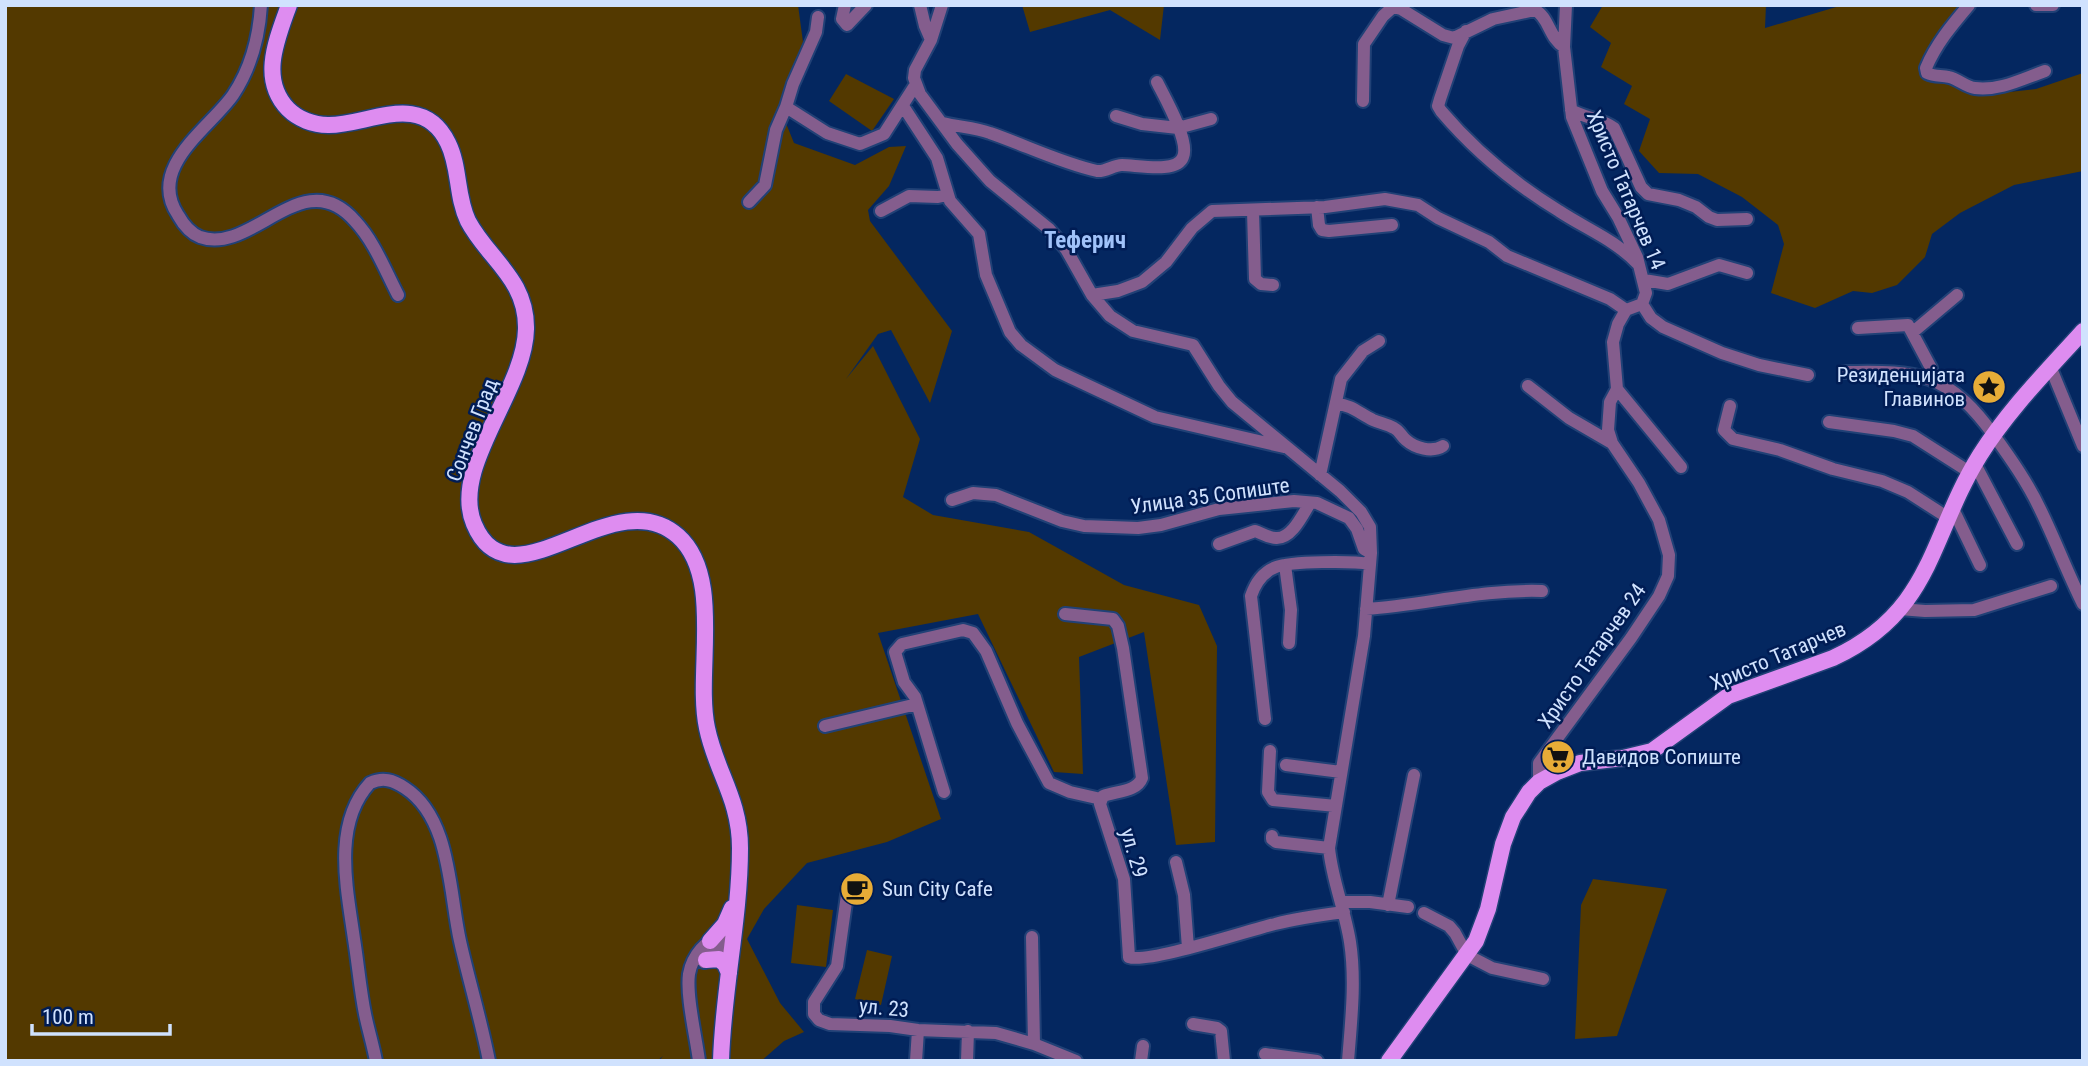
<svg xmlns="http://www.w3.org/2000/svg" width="2088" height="1066" font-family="'Roboto Condensed',sans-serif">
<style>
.green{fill:#533900}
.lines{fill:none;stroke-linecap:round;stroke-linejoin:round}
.minor-casing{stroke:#214176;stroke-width:16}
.major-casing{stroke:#214176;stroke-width:19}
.minor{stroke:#845d8d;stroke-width:12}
.major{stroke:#de8cf0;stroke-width:16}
.labels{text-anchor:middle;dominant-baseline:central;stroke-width:5;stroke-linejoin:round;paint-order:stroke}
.street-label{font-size:21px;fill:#d0e2fe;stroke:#001c54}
.poi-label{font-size:21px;fill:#d0e2fe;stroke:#001c54;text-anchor:start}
.neighbourhood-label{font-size:23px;font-weight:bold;fill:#a0c2f9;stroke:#001c54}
</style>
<rect width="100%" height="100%" fill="#042760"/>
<path class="green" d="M 5,5 L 798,5 L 803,42 L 779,106 L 794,143 L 855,165 L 889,147 L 906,146 L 889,186 L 868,210 L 870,221 L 952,331 L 930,403 L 891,330 L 878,334 L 846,379 L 873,346 L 920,439 L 903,497 L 933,515 L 1029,532 L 1124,585 L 1199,605 L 1217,646 L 1215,842 L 1176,845 L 1144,632 L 1079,657 L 1083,774 L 1054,772 L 978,614 L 878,633 L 941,819 L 887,842 L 807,863 L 764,909 L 747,939 L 780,1003 L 804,1032 L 784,1041 L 761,1061 L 659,1061 L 663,1056 L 657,1061 L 5,1061 Z
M 1022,5 L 1164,5 L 1160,40 L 1110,10 L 1030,32 Z
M 1603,5 L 1766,5 L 1765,28 L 1843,5 L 1962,5 L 1920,64 L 1924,73 L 1948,80 L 1974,96 L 2036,89 L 2083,73 L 2083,171 L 2014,185 L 1960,213 L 1932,234 L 1925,257 L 1897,285 L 1872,293 L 1853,291 L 1815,308 L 1771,293 L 1784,244 L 1778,225 L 1742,197 L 1698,174 L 1659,173 L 1639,151 L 1650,119 L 1624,104 L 1632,86 L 1601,67 L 1611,43 L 1590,27 Z
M 846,74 L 894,99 L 872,131 L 829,101 Z
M 1593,879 L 1667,889 L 1617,1036 L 1575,1039 L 1581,905 Z
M 797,905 L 833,910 L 826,967 L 791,963 Z
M 867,950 L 892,956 L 881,1005 L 855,999 Z"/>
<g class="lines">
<g class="minor-casing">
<path id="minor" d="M 261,5 C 259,38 251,68 233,95 C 210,128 146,167 178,215 C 183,224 190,233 200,237 C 252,256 303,161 355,221 C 374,241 385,270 398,295
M 845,5 L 842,19 L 847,25 L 866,5
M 920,5 L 925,26 L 931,40
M 942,5 L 931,40 L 915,70 L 914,78 L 920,94 L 957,144 L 990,181 L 1049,229 L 1066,249 L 1092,295 L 1110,316 L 1133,331 L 1193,345 L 1219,386 L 1232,402 L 1340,491 L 1361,512 L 1370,527 L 1371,553 L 1364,636 L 1329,848 C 1332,880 1345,910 1350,942 C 1356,981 1351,1022 1348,1061
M 1566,5 L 1564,47 L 1572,117 L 1602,191 L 1618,217 L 1637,257 L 1646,293 L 1642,304
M 1969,5 C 1952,25 1936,44 1926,68 L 1927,73 C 1935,77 1941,75 1949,77 C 1958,79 1966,87 1975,88 C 2000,91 2022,79 2045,71
M 2036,5 L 2053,5
M 1466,31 L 1458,46 L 1440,99 L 1438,106 L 1441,111 C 1474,150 1515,184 1559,211 C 1586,229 1616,240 1639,265
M 1363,101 L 1364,44 L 1383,16 L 1393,7 L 1401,9 L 1443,35 L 1454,38 L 1493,19 L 1535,10 C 1549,17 1549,38 1564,47
M 903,106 L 937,158 L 950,201 L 979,234 L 986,275 L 1010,332 L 1021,345 L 1055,370 L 1155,417 L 1284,447
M 786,107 L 827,133 L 860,144 L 884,134 L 916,84
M 1571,110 C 1585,118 1602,119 1614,128 L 1641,187 L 1648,194 L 1679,200 L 1696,207 L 1709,217 L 1717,220 L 1747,219
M 1116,116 L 1142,124 L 1178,128 L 1211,119
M 943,123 C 958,127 975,127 990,133 C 1025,145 1061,163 1097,171 C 1106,172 1113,165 1122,165 C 1137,165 1177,174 1183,157 C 1190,141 1165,98 1157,82
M 749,202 L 765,185 L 776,130 L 786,107 L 793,84 L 816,32 L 818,17
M 1317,207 L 1319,225 L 1322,230 L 1329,231 L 1392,225
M 881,211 L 909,196 L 938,197 L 947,195
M 1253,211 L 1255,279 L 1261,284 L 1273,285
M 1644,280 L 1668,284 L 1719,265 L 1747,273
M 1092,295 L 1118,291 L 1142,282 L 1166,262 L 1192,228 L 1212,211 L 1325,207 L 1385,199 L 1418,205 L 1438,218 L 1489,242 L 1507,256 L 1610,299 L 1626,310
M 1642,304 L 1651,318 L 1663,327 L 1722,353 L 1759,365 L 1808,375
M 1858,328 L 1908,325 L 1931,368 L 1932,380
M 1913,332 L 1957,295
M 2050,366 L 2083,446
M 1844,372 C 1871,372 1903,370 1929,379 C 1957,389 1976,411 1993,434 C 2011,459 2028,483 2041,511 C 2056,542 2068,574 2083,604
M 1528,386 L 1569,418 L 1612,443
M 1617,389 L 1681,467
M 1337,404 C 1352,405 1360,414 1373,420 C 1380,423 1387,424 1394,428 C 1400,431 1401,436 1406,440 C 1415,448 1432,453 1443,446
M 1730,406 L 1724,430 L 1733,439 L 1780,450 L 1833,469 L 1882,481 L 1908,492 L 1950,519
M 1829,422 L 1894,431 L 1913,436 L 1971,473
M 1975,464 L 2017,544
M 1320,475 L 1341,379 L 1363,351 L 1379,341
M 952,500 L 973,493 L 996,495 L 1062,521 L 1084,526 L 1138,528 L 1161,525 L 1219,509 L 1294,501 L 1317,503 L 1349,518 L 1357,529 L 1364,549 L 1371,553
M 1953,509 L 1980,565
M 1219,544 L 1255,531 C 1261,533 1269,538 1276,538 C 1292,539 1303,514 1310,503
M 1285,565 L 1291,610 L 1289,643
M 1366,609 C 1425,605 1482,589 1542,591
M 1900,609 L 1925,611 L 1974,610 L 2051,586
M 1065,614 L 1113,619 L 1118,626 L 1123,648 L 1142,778 C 1137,792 1116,791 1103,796 L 1100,804 L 1124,879 L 1129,957 C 1148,964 1249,930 1275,924 C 1298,918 1321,915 1344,912
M 1265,719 L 1251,596 C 1255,584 1263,572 1276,567 C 1291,561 1353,561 1370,564
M 825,726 L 917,704
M 1270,751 L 1268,792 L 1273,800 L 1336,806
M 1286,765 L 1341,772
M 1539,782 L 1539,763 L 1631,638 L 1659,596 L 1668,576 L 1669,555 L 1659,520 L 1639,483 L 1612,443 L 1608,430 L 1610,402 L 1617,389 L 1613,342 L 1618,324 L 1626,310 L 1642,304
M 944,792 L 915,697 L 904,682 L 895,652 L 902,644 L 963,630 L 973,633 L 986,651 L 1017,723 L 1049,783 L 1070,792 L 1101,799
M 1272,836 L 1272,839 L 1276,842 L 1329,848
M 1176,862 L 1184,895 L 1188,948
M 847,895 L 837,966 L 814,1002 L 814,1014 L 819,1020 L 830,1024 L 890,1026 L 918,1030 L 996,1033 L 1034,1044 L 1076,1061
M 1343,902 L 1370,902 L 1408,907
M 1388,905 L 1414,775
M 1424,913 L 1449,926 L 1455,933 L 1467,955 L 1492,968 L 1543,979
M 1032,937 L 1034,1044
M 704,962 L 719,949 L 733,945
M 1193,1024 L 1217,1028 L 1221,1031 L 1224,1061
M 1265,1054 L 1317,1061
M 376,1061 C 373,1045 368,1029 365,1014 C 360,989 358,964 354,939 C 347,889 332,824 370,783 C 383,777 393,780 405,788 C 451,818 449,892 460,941 C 469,981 481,1020 489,1061
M 699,1061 C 696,1037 686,996 689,974 C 692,957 706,937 724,938 L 733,945
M 916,1061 L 918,1030
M 967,1061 L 968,1031
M 1141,1061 L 1143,1046"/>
</g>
<g class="major-casing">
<path id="major" d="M 289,5 C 277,39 259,79 288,109 C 298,119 313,125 328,125 C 367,126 422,89 448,143 C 460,167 456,196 468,221 C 488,259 527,279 526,329 C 525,391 450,467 474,524 C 511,612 613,478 678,536 C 724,577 695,672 707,728 C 716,772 740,799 740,848 C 740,919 723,989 721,1061
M 710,941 L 725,924 L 732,908
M 706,960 L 719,959 L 725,964 L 729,973
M 1389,1061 L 1476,941 L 1488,909 L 1503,844 L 1513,817 L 1529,792 L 1539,782 L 1557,772 L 1580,763 L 1623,758 L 1652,751 L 1728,696 L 1833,658 C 1934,611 1929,537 1980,455 C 2009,409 2046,372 2083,331"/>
</g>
<use href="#minor" class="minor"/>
<use href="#major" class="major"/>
</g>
<defs>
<g id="sight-disc" transform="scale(1.75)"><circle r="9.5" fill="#e7ac37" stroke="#001c54"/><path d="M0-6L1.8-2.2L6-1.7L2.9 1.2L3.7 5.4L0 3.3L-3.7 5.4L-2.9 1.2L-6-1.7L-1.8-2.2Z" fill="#111"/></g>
<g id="supermarket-disc" transform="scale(1.75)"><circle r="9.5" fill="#e7ac37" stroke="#001c54"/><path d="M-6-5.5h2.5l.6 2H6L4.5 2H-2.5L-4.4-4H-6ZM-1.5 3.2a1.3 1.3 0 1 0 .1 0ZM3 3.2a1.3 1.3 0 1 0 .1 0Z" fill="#111"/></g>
<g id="cafe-disc" transform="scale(1.75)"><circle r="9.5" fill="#e7ac37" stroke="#001c54"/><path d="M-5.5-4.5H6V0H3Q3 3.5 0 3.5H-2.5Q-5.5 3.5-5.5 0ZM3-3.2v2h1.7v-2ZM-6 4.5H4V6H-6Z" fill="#111"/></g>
</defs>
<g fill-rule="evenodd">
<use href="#sight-disc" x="1989" y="387"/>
<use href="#supermarket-disc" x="1558" y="757"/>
<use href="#cafe-disc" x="857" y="889"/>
</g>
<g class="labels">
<g class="street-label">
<text transform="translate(1626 190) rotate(67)">Христо Татарчев 14</text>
<text transform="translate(472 430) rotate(-69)">Сончев Град</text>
<text transform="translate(1210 496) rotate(-8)">Улица 35 Сопиште</text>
<text transform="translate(1592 656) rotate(-55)">Христо Татарчев 24</text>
<text transform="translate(1778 656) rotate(-23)">Христо Татарчев</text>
<text transform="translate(1134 853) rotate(74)">ул. 29</text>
<text transform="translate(884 1008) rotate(5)">ул. 23</text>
</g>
<g class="poi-label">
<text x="1965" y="375" text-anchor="end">Резиденцијата<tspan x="1965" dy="24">Главинов</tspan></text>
<text x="1582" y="757">Давидов Сопиште</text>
<text x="882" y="889">Sun City Cafe</text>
</g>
<g class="neighbourhood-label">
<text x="1085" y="240">Теферич</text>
</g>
</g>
<rect width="2088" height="1066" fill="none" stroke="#d0e2fe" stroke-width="14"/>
<path d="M32 1024v10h138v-10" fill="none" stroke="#d0e2fe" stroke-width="3.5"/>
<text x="42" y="1024" font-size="21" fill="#d0e2fe" stroke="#001c54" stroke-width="5" paint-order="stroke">100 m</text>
</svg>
